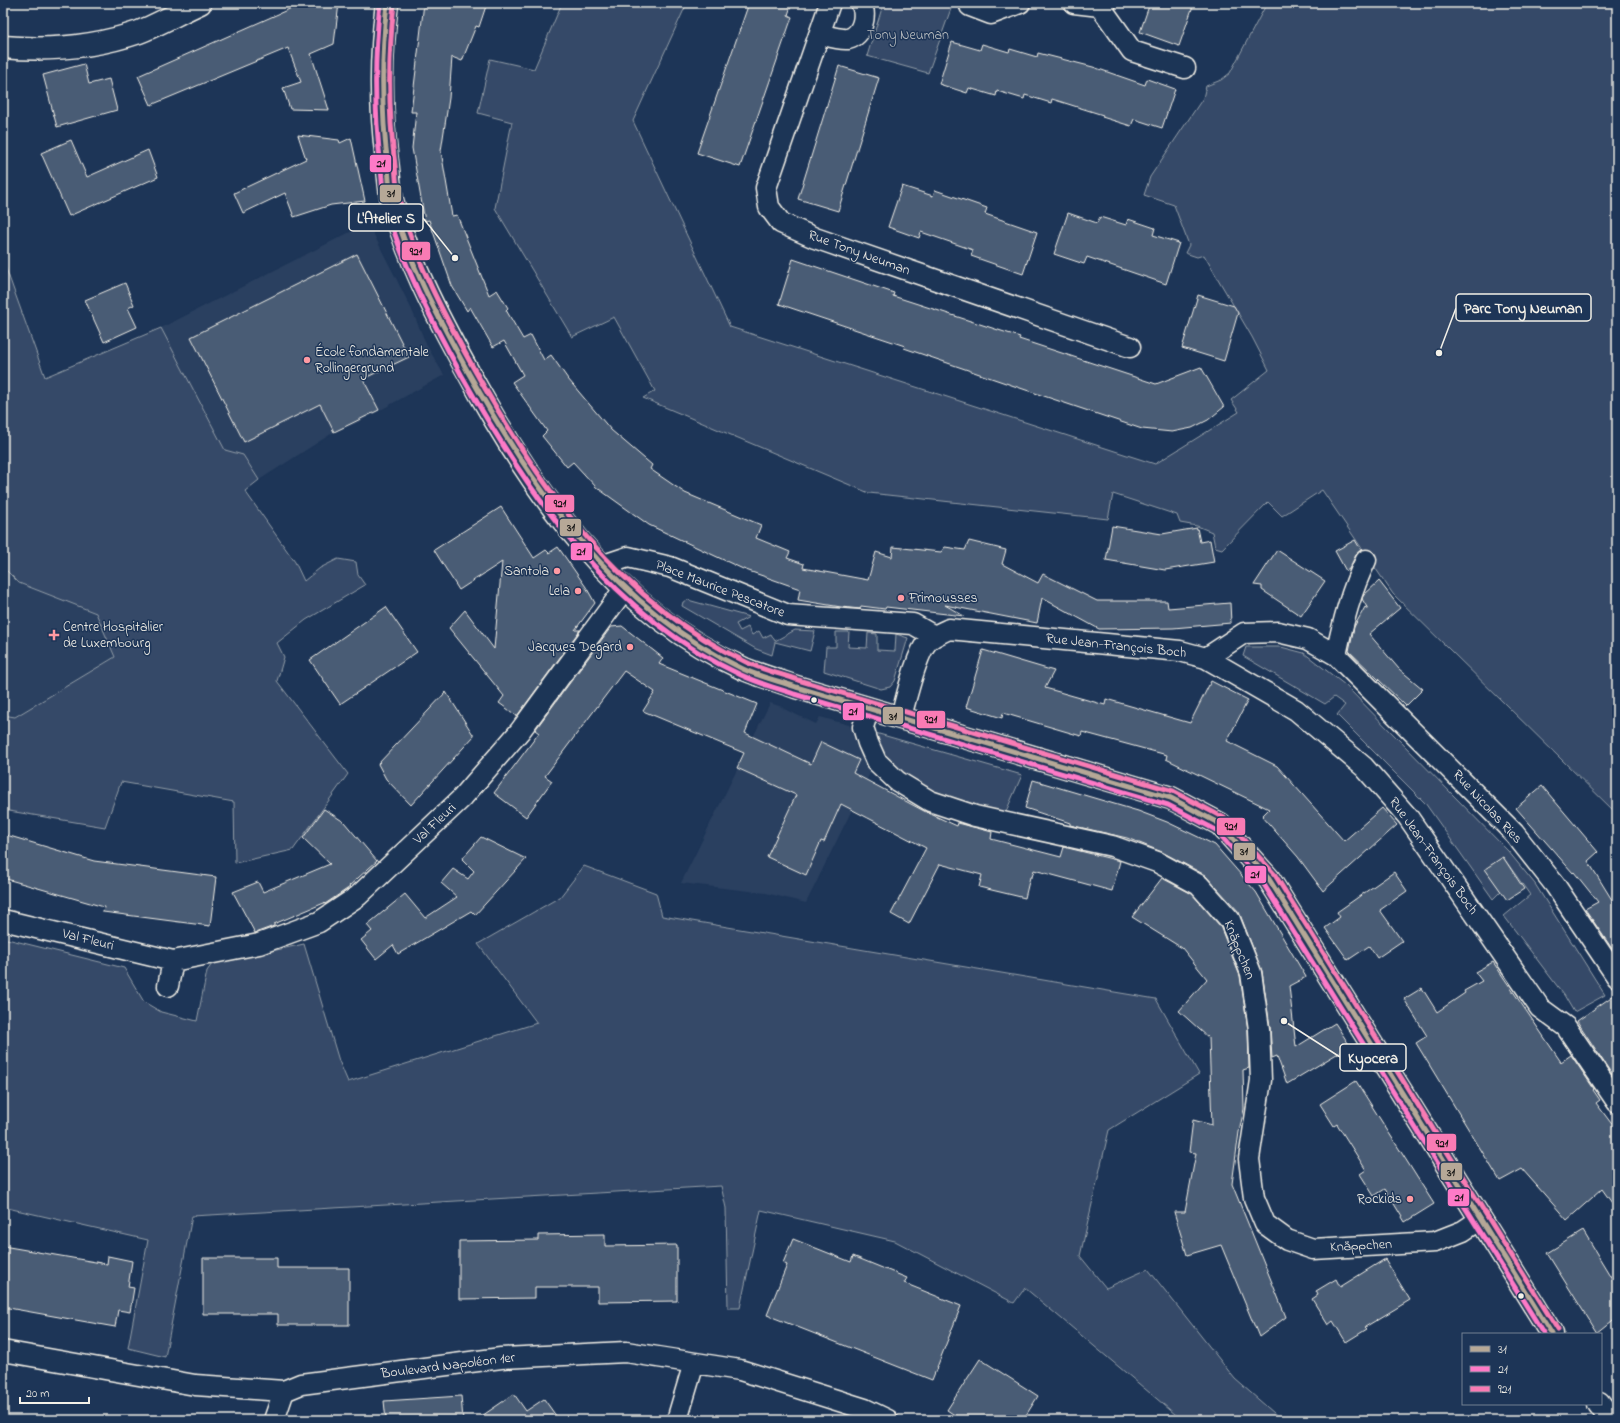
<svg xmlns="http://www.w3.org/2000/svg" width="1620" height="1423" font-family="'Indie Flower',sans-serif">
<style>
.built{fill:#2a4060}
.green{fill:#354a67;stroke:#949ea8}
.building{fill:#485b74;stroke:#f4f1e8}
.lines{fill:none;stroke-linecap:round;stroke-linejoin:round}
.minor-casing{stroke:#f4f1e8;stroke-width:23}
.tertiary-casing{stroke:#f4f1e8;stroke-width:25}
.primary-casing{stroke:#f4f1e8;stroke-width:25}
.minor{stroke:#1d3557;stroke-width:20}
.tertiary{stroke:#1d3557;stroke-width:22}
.primary{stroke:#1d3557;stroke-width:22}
.bus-1-casing{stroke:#1d3557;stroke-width:8}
.bus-2-casing{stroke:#1d3557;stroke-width:8}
.bus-3-casing{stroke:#1d3557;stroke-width:8}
.bus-1{stroke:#b6a897;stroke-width:5}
.bus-2{stroke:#fe7ac7;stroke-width:5}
.bus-3{stroke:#f97bb4;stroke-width:5}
.poi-dot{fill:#ff9aa2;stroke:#1d3557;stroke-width:1.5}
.bus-dot{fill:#f4f1e8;stroke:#1d3557;stroke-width:1.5}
.labels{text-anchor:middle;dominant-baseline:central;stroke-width:3;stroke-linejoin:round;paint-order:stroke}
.park-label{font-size:14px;fill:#bbbfc1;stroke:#1d3557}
.street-label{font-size:14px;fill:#f4f1e8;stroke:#1d3557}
.poi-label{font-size:14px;fill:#f4f1e8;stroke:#1d3557;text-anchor:end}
.leader{fill:none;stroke:#f4f1e8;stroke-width:1.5}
.callout-dot{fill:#f4f1e8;stroke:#1d3557;stroke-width:1.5}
.callout{fill:#1d3557;stroke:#f4f1e8;stroke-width:1.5}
.callout-label{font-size:15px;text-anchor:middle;font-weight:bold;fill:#f4f1e8}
.line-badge{stroke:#1d3557;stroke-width:1.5}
.pale-badge-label{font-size:11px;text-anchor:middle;font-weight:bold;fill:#111}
</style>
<rect width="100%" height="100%" fill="#1d3557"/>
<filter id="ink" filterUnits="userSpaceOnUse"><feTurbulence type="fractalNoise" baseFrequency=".025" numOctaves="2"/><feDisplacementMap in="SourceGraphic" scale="8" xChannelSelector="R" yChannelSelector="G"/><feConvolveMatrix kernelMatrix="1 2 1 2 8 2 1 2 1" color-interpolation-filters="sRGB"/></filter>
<g filter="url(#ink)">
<path class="built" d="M 368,223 L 411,308 L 427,346 L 444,375 L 355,424 L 334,432 L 259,480 L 243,455 L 225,450 L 161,328 Z
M 3,567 L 19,583 L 96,613 L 115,657 L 15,717 L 3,715 Z
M 770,703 L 782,707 L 784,709 L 816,724 L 820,717 L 849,725 L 874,765 L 806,903 L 766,893 L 681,883 Z"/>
<path class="green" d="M 562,3 L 687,3 L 633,121 L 730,327 L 1155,464 L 1239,412 L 1231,400 L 1269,370 L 1252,337 L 1204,255 L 1197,257 L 1185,253 L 1189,245 L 1174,205 L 1144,195 L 1150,177 L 1203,98 L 1206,86 L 1221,80 L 1230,73 L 1267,3 L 1617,3 L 1617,698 L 1612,703 L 1617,708 L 1617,814 L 1393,594 L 1322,490 L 1282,516 L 1268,502 L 1222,549 L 1215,547 L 1212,532 L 1197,526 L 1180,523 L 1177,515 L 1113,494 L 1108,519 L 869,493 L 643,398 L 655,391 L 614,317 L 572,337 L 495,208 L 512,122 L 478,113 L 490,59 L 534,69 Z
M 882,3 L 953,3 L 928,73 L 867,56 L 883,5 Z
M 3,260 L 45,377 L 161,328 L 225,450 L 243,455 L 259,480 L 245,491 L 295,562 L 304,581 L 320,568 L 338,559 L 356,562 L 358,575 L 365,585 L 306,620 L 277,643 L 284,657 L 277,681 L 348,774 L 293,850 L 235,863 L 234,802 L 121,782 L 105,827 L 3,810 L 3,715 L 15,717 L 115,657 L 96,613 L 19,583 L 3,567 Z
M 688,600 L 749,617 L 736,624 L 740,631 L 748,627 L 752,635 L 759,631 L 763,638 L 771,634 L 775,641 L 795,630 L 815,631 L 810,651 L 775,642 L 772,655 L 756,649 L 682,606 L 683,602 Z
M 836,632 L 849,632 L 848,647 L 867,648 L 868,633 L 877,634 L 877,650 L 895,651 L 896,634 L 908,638 L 895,681 L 890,687 L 881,689 L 824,671 L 826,647 L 836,647 Z
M 1246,647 L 1281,647 L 1304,653 L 1345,685 L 1508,851 L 1535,884 L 1605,995 L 1574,1012 L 1564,995 L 1504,916 L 1530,895 L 1503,857 L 1486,869 L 1501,891 L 1493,899 L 1425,803 L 1337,715 L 1345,705 L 1334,697 L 1325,704 L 1243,656 Z
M 872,732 L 1022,775 L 1004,816 L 967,807 L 899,777 L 875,748 Z
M 584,866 L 656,893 L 662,916 L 1156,999 L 1199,1074 L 1109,1130 L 1080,1256 L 1106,1288 L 1148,1269 L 1235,1379 L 1282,1420 L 1182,1420 L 1025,1288 L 1014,1303 L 895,1241 L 761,1210 L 740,1308 L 728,1308 L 726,1208 L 721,1186 L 192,1216 L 165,1357 L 128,1348 L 148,1240 L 3,1207 L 3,938 L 124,968 L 144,1002 L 161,1012 L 197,1021 L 207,971 L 212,964 L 304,944 L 339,1061 L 348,1082 L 537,1023 L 478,944 L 560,897 Z"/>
<path class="building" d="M 303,3 L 339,3 L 334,44 L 311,54 L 329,110 L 290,109 L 283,88 L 301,82 L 288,48 L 151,105 L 138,76 Z
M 424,3 L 487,3 L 479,27 L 476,26 L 462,61 L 452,57 L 449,98 L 441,151 L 452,216 L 457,215 L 489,295 L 497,290 L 508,308 L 506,310 L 523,339 L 531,335 L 544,360 L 551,355 L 568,379 L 611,430 L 652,465 L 650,469 L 685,493 L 761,525 L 756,538 L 790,552 L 787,558 L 804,564 L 803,568 L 868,580 L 876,552 L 892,557 L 893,547 L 941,552 L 945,547 L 965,550 L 969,541 L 1006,550 L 1002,564 L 1038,583 L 1043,574 L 1097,601 L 1167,601 L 1168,608 L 1230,603 L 1231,623 L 1173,628 L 1099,629 L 1042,598 L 1037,623 L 945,605 L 964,616 L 886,607 L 885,609 L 861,606 L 860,609 L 841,607 L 798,600 L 800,589 L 743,569 L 649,525 L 596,487 L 573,462 L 567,467 L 542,436 L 547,431 L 512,382 L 523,375 L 504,341 L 493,347 L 470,307 L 467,311 L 452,286 L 429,220 L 425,221 L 412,148 L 416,112 L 411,112 Z
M 749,3 L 792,3 L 788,15 L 792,17 L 740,167 L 697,153 Z
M 1150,3 L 1194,3 L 1179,46 L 1140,32 Z
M 952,42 L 980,50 L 982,44 L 1009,52 L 1010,49 L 1037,57 L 1038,53 L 1093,67 L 1145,85 L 1147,79 L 1175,89 L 1162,128 L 1134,119 L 1131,126 L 1102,117 L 1103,115 L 1052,99 L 1051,103 L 1025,95 L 1024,99 L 997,91 L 996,96 L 969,88 L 967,93 L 939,84 Z
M 84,64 L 89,84 L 109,79 L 117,110 L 57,127 L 43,75 Z
M 839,66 L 879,78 L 838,211 L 798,199 Z
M 298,135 L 339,140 L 340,143 L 351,138 L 365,201 L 331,205 L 294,217 L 285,193 L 243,213 L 234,193 L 306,159 Z
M 71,140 L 87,177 L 148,150 L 158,177 L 69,216 L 41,153 Z
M 902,186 L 933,196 L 935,190 L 987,208 L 985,214 L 1037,232 L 1023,274 L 971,256 L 973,250 L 921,232 L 919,238 L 888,227 Z
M 1068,213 L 1097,223 L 1100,217 L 1126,225 L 1128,219 L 1155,228 L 1153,235 L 1179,243 L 1166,284 L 1087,257 L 1084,264 L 1054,254 Z
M 357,254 L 409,357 L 363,379 L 379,410 L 334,432 L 320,404 L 244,442 L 191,337 Z
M 793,259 L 894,293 L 893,296 L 1020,337 L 1019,339 L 1156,384 L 1201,367 L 1224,407 L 1208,420 L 1192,428 L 1172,432 L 1142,429 L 1026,390 L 904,348 L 905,346 L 779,304 Z
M 125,283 L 134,305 L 128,308 L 137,327 L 104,342 L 85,300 Z
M 1198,295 L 1234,306 L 1238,313 L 1224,361 L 1182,348 Z
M 501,507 L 534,558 L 546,550 L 549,553 L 558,547 L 586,587 L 595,603 L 575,630 L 580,630 L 517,716 L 499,703 L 504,696 L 449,628 L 465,610 L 494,649 L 502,562 L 459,590 L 434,550 Z
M 1112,526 L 1162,534 L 1197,528 L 1200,542 L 1210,540 L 1214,562 L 1165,570 L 1106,560 Z
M 1355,540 L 1361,550 L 1356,555 L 1349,569 L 1346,571 L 1335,551 Z
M 1277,550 L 1325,581 L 1301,616 L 1262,590 L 1262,586 L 1254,585 Z
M 1379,581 L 1400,608 L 1369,634 L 1399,669 L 1423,689 L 1406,706 L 1349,651 L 1354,627 L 1365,607 L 1368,609 L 1362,599 L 1363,596 Z
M 386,607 L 417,652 L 340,704 L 310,660 Z
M 622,626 L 663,658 L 659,664 L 757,704 L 745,733 L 811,764 L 821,742 L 859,760 L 853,773 L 924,811 L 957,826 L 958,823 L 992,832 L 991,839 L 1061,857 L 1064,847 L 1120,861 L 1112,891 L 1034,870 L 1032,877 L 1030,877 L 1025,898 L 979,887 L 982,875 L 940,864 L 909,924 L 891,914 L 926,848 L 841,804 L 824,842 L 821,841 L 806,875 L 767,857 L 796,795 L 737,768 L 744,753 L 643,711 L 655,692 L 624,671 L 545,776 L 552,781 L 526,817 L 494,793 L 539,733 L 535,730 L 611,627 Z
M 983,650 L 1054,671 L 1045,688 L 1105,705 L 1106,699 L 1190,723 L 1211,681 L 1248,700 L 1227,741 L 1277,766 L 1344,841 L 1382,808 L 1397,825 L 1323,891 L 1298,857 L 1262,816 L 1269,809 L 1166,759 L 1167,755 L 1082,732 L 1081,736 L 1003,713 L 1002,718 L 966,707 Z
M 446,692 L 474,736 L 411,805 L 386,779 L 378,764 Z
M 1033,780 L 1138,811 L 1167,822 L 1215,845 L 1256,892 L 1306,977 L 1289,986 L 1296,1047 L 1335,1023 L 1350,1046 L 1287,1084 L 1277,1056 L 1272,1058 L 1270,1027 L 1262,971 L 1239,912 L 1205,875 L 1162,852 L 1127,838 L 1070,825 L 1070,823 L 1025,808 Z
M 1542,786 L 1598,852 L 1588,861 L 1617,908 L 1617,956 L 1585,909 L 1598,902 L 1574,872 L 1573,873 L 1516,808 Z
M 324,809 L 344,822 L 377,861 L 349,886 L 350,887 L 325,904 L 324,903 L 274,924 L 274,926 L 255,933 L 233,892 L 258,882 L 263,892 L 330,864 L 303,838 Z
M 3,834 L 94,861 L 216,877 L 210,926 L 103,912 L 104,907 L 3,878 Z
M 481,837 L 526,859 L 475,915 L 471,911 L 398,954 L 393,945 L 376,959 L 361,940 L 372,931 L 367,925 L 405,894 L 425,918 L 457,897 L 441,883 L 453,869 L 468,879 L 474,871 L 462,859 Z
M 1503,857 L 1524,889 L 1507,900 L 1485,869 Z
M 1394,872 L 1407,891 L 1380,910 L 1402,941 L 1377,958 L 1369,946 L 1348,960 L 1325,928 L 1340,917 L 1337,912 Z
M 1162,878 L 1192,894 L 1220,926 L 1240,976 L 1248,1030 L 1249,1068 L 1243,1070 L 1244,1109 L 1239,1132 L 1232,1184 L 1286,1317 L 1259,1337 L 1221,1245 L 1187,1255 L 1174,1212 L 1185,1212 L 1196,1153 L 1189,1152 L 1193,1120 L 1212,1125 L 1209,1038 L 1179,1011 L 1207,979 L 1182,948 L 1132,917 Z
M 1493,962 L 1561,1062 L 1571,1055 L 1594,1089 L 1593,1090 L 1600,1100 L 1596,1103 L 1617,1131 L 1617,1210 L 1602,1189 L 1567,1220 L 1522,1169 L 1500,1181 L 1416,1043 L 1427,1036 L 1404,999 L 1422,988 L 1437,1012 L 1465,993 L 1464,991 L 1482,981 L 1475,972 Z
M 1617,993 L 1617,1074 L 1613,1076 L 1577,1021 Z
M 1356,1081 L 1434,1204 L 1405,1222 L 1385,1189 L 1374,1196 L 1360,1174 L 1366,1170 L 1337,1124 L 1334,1126 L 1320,1104 Z
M 1583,1231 L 1617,1287 L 1617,1317 L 1597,1333 L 1547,1253 Z
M 605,1234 L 605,1246 L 677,1245 L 677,1301 L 598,1302 L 598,1287 L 535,1287 L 535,1298 L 459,1299 L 459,1241 L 538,1240 L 538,1235 Z
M 793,1239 L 851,1262 L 853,1256 L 907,1278 L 904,1283 L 961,1306 L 932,1380 L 767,1315 L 787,1265 L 783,1263 Z
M 3,1246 L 107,1264 L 108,1256 L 132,1261 L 128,1287 L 134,1288 L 130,1312 L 118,1310 L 115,1327 L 3,1307 Z
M 203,1258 L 277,1258 L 277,1268 L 349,1268 L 349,1325 L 278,1325 L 278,1314 L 203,1314 Z
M 1385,1259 L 1410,1300 L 1365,1327 L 1367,1329 L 1346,1342 L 1333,1321 L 1328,1325 L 1312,1299 L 1318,1295 L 1316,1291 L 1336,1279 L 1340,1287 Z
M 980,1359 L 1038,1396 L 1023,1420 L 962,1420 L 947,1410 Z
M 514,1394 L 526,1411 L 544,1399 L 559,1420 L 476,1420 Z
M 461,1396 L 463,1420 L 386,1420 L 384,1401 Z"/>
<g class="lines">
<g class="minor-casing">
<path id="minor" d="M 830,3 L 766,188 L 769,207 L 781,223 L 815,238 L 1130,347
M 972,3 L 970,6 L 991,14 L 1020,3
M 1074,3 L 1100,6 L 1106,3
M 1100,6 L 1132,51 L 1185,68
M 820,34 C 828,36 839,40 848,39 C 863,35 867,15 861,3
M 601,566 L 628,557 L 670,567 L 788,615 L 913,624 L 934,636
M 1336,655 C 1343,622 1351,590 1366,560
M 1206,658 L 1244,633 L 1278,632 L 1308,639 L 1336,655 L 1514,833 L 1555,885 L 1617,977
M 869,708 L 863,727 L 868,743 L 876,761 L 897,781 L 930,801 L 975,816 L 1112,846 L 1157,862 L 1199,885 L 1230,920 L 1251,973 L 1259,1029 L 1261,1080 L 1249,1159 L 1254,1198 L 1265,1224 L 1287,1240 L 1313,1249 L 1435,1242 L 1463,1231 L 1481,1219
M 901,717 C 906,699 916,654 928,641 C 934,635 941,633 949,629 L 1180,651 L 1206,658 L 1296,710 L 1364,767 L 1408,817 L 1540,1008 L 1566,1027 L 1617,1102
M 3,920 L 173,961 L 259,944 L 319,922 L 358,896 L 462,798 L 520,731 L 625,588
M 168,986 L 173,961
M 3,1351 L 195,1385 L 284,1391 L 301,1384 L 501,1358 L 626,1352 L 740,1370 L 865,1409 L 888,1420
M 274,1420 L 284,1391
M 677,1420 L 694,1363"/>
</g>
<g class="tertiary-casing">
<path id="tertiary" d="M 3,47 C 49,51 95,47 139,32 C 159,24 180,12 200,3"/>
</g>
<g class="primary-casing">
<path id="primary" d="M 387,3 C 380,58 380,107 387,161 C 389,174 389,187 392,200 C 408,260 436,314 466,368 C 530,488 614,611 744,669 C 761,676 779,681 796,687 L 1171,798 L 1220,824 L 1269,879 L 1552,1334
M 1599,1404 L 1611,1420"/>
</g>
<use href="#minor" class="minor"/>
<use href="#tertiary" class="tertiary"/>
<use href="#primary" class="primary"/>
<g class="bus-1-casing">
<path id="bus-1" d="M 387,3 C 381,58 381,111 388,166 C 389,177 389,189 392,200 C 407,261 438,317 468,372 C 535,492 615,608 743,669 C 760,677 779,681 796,687 L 1171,798 L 1220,824 L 1269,879 L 1552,1334"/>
</g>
<g class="bus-2-casing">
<path id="bus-2" d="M 380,3 C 374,58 374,112 381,167 C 382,179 382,190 385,202 C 401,263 432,321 462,376 C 530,497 611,615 741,675 C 758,683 776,688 794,694 L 1168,805 L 1216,830 L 1263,883 L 1544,1334"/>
</g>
<g class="bus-3-casing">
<path id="bus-3" d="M 394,4 C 388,58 388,111 395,165 C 396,176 396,187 399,198 C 414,259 444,315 474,369 C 541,489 618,601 746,662 C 763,670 781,674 798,680 L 1173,791 L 1224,818 L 1275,875 L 1558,1330"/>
</g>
<use href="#bus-1" class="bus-1"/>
<use href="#bus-2" class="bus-2"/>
<use href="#bus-3" class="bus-3"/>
</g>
</g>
<g class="poi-dot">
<circle cx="307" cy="360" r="4"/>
<circle cx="557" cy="571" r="4"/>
<circle cx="578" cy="591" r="4"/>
<circle cx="901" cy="598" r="4"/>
<path d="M52 629h4v4h4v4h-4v4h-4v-4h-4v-4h4z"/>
<circle cx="630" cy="647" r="4"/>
<circle cx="1410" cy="1199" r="4"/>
</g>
<g class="bus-dot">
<circle cx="814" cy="700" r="3.5"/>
<circle cx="1521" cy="1296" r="3.5"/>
</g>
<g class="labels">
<g class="park-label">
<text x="908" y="35">Tony Neuman</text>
</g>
<g class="street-label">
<text transform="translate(859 253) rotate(20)">Rue Tony Neuman</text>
<text transform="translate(720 589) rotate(21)">Place Maurice Pescatore</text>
<text transform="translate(1116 646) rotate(6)">Rue Jean-François Boch</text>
<text transform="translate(1487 807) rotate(47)">Rue Nicolas Ries</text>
<text transform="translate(435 824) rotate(-43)">Val Fleuri</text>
<text transform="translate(1433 856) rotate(54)">Rue Jean-François Boch</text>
<text transform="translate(88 940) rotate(14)">Val Fleuri</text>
<text transform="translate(1239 950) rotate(68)">Knäppchen</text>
<text transform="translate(1361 1246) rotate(-3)">Knäppchen</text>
<text transform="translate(448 1366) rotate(-7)">Boulevard Napoléon 1er</text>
</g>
<g class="poi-label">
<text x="315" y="352" text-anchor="start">École fondamentale<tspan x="315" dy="16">Rollingergrund</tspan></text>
<text x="549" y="571">Santola</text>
<text x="570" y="591">Lela</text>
<text x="909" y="598" text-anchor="start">Frimousses</text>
<text x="63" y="627" text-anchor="start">Centre Hospitalier<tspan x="63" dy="16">de Luxembourg</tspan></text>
<text x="622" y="647">Jacques Degard</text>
<text x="1402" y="1199">Rockids</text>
</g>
</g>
<path class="leader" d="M455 258L423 218M1439 353L1456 308M1284 1021L1340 1057"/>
<g class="callout-dot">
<circle cx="455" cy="258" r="4"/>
<circle cx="1439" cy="353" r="4"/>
<circle cx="1284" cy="1021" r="4"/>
</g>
<g class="callout">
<rect x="349" y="204" width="74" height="27" rx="4"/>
<rect x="1456" y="294" width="135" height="27" rx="4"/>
<rect x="1340" y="1044" width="66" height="27" rx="4"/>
</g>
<g class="callout-label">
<text x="386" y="223">L'Atelier S</text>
<text x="1523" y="313">Parc Tony Neuman</text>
<text x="1373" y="1063">Kyocera</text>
</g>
<g class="line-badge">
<rect x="369" y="154" width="23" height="19" rx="4" fill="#fe7ac7"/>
<rect x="379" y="184" width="23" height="19" rx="4" fill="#b6a897"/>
<rect x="401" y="241" width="30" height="20" rx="4" fill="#f97bb4"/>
<rect x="544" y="494" width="31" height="19" rx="4" fill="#f97bb4"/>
<rect x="559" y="518" width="23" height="19" rx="4" fill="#b6a897"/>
<rect x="570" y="542" width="23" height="19" rx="4" fill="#fe7ac7"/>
<rect x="842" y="702" width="23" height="19" rx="4" fill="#fe7ac7"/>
<rect x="882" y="706" width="22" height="19" rx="4" fill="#b6a897"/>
<rect x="916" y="710" width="30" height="19" rx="4" fill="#f97bb4"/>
<rect x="1216" y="817" width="30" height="19" rx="4" fill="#f97bb4"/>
<rect x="1233" y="842" width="23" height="19" rx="4" fill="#b6a897"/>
<rect x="1244" y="865" width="23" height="19" rx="4" fill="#fe7ac7"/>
<rect x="1426" y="1133" width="31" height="19" rx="4" fill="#f97bb4"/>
<rect x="1440" y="1162" width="23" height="19" rx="4" fill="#b6a897"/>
<rect x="1447" y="1188" width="23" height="19" rx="4" fill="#fe7ac7"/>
</g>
<g class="pale-badge-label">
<text x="381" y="167">21</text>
<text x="391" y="197">31</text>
<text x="416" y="255">921</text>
<text x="560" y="507">921</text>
<text x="571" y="531">31</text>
<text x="581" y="555">21</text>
<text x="853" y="715">21</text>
<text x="893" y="720">31</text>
<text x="931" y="723">921</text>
<text x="1231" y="830">921</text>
<text x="1244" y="855">31</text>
<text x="1255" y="878">21</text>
<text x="1442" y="1147">921</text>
<text x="1451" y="1176">31</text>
<text x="1459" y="1201">21</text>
</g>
<rect width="1620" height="1423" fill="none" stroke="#1d3557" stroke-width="16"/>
<rect x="8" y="8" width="1604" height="1407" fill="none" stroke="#f4f1e8" stroke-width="1.5" filter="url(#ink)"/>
<rect x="1462" y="1333" width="140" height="72" fill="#1d3557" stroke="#738091"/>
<rect x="1470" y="1346" width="20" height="6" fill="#b6a897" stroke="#738091"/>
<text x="1498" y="1353" font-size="12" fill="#f4f1e8">31</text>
<rect x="1470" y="1366" width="20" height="6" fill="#fe7ac7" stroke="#738091"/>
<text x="1498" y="1373" font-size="12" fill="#f4f1e8">21</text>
<rect x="1470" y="1386" width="20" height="6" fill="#f97bb4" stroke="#738091"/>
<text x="1498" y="1393" font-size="12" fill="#f4f1e8">921</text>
<path d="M20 1397v6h69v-6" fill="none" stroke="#f4f1e8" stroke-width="2"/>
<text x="26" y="1397" font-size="12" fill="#f4f1e8" stroke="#1d3557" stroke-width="3" paint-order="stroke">20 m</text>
</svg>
